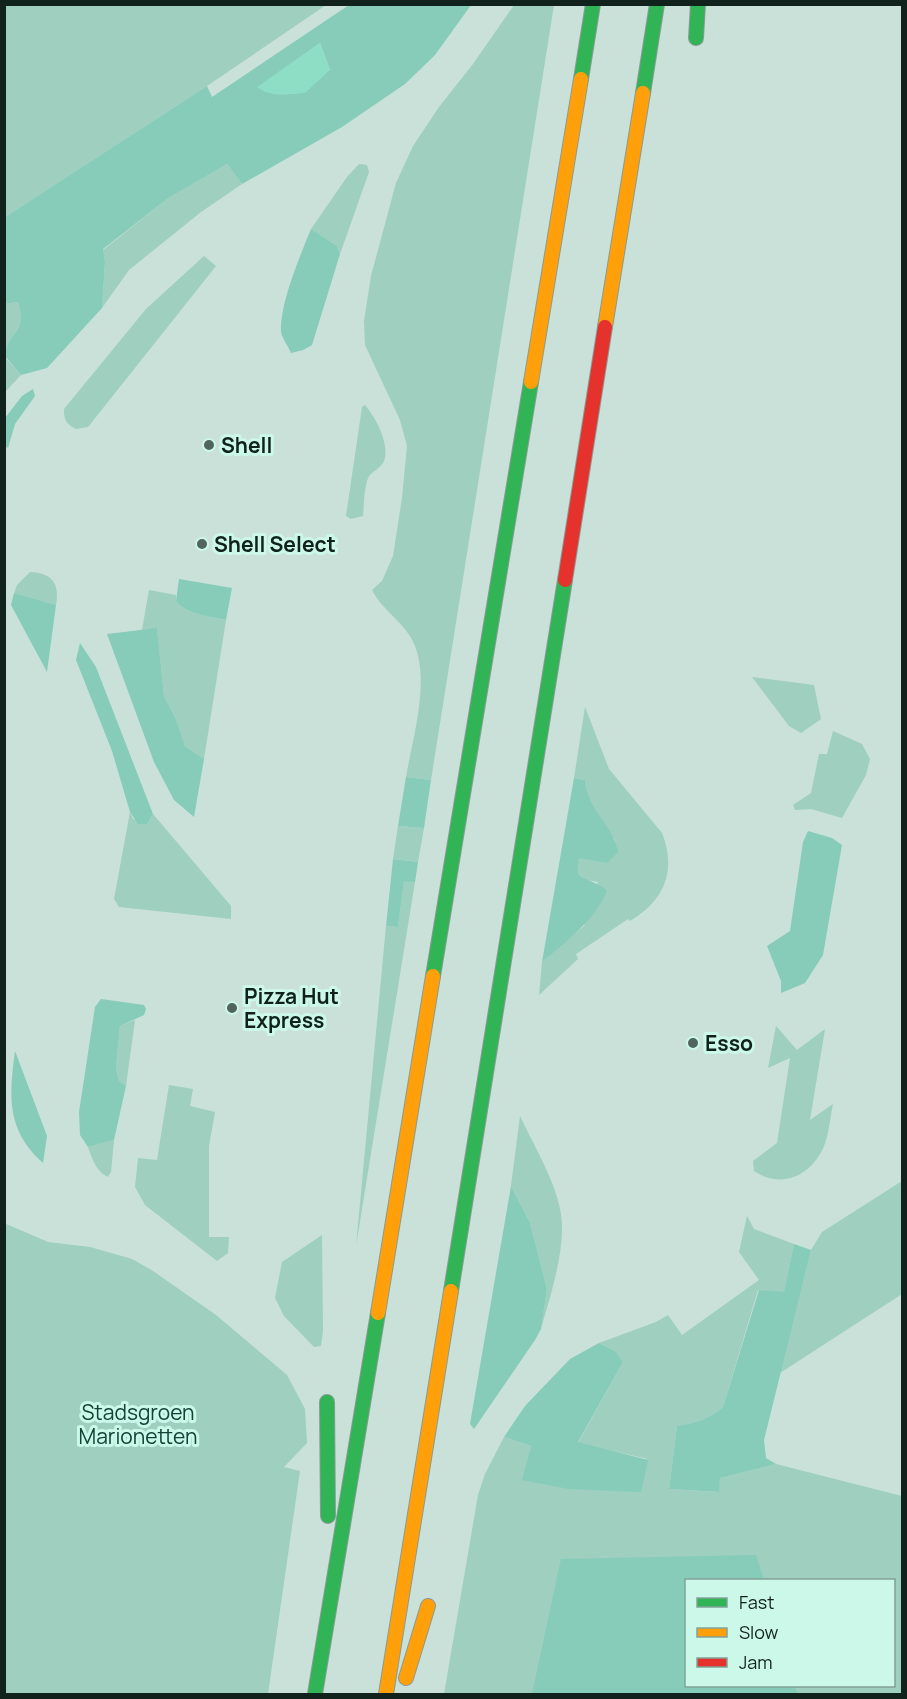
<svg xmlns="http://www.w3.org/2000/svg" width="907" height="1699" font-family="Manrope,sans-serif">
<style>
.green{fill:#9ecfbf;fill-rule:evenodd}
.forest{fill:#86ccb8;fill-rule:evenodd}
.water{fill:#8edec6}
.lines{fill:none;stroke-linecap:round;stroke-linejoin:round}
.fast-casing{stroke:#899b95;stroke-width:16}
.slow-casing{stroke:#899b95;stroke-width:16}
.jam-casing{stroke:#899b95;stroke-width:16}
.fast{stroke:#30b455;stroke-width:14}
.slow{stroke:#ff9f0a;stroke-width:14}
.jam{stroke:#e5322d;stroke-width:14}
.poi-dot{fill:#51645e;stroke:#ccf8e9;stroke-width:2}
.labels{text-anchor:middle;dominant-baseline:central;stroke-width:6;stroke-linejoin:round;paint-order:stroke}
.poi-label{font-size:21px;font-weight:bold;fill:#11211c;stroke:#ccf8e9;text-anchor:start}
.park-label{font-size:21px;fill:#134236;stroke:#ccf8e9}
</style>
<rect width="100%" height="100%" fill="#c9e1d8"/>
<path class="green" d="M 5,5 L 326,5 L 207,86 L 5,217 Z
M 514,5 L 554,5 L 431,780 L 406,777 C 413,736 433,673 410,636 C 399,619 381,608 372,590 L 382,581 L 393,556 L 402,498 L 407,446 L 400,420 L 365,345 L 364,321 L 371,276 L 396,183 L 413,146 L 439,107 L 473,64 Z
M 227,164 L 242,184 L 201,212 L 129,270 L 102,308 L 105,262 L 103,250 L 167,199 Z
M 359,164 L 367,165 L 369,172 L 340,254 L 337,246 L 311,229 L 347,177 Z
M 204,256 L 216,266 L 88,427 L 76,429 C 66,424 64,420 64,409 L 146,309 Z
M 18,302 C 27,330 12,330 5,353 L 5,304 Z
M 4,356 L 21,375 L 5,392 L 4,392 Z
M 365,405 C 376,418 390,444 384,461 C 381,468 371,472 368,478 C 364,489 364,504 363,516 L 351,519 L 346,516 L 362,407 Z
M 30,572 C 52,573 60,583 56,605 L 14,593 L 17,585 Z
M 149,590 L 176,595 L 176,601 C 187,615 209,616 226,620 L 204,759 L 185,746 L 176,719 L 164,696 L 157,629 L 142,630 Z
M 752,677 L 814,685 L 821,719 L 801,733 L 789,726 Z
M 585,707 L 609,769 L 662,833 C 677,871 664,901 630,921 L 628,919 L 576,954 L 578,959 L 539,995 L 542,962 L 584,926 L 598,882 L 587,880 L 578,874 L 579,857 L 607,863 L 615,840 C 601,821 586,804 585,780 L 574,778 Z
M 833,731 L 862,744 L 870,759 L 866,775 L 842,818 L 811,809 L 795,810 L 793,805 L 811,793 L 819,754 L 827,754 Z
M 130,812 L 133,819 L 147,824 L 153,814 L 231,906 L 231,919 L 119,907 L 114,899 Z
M 398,826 L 424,828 L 418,862 L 393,859 Z
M 404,880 L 415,882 L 356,1246 L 386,926 L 398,927 Z
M 135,1020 L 126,1086 L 119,1081 L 116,1068 L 120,1026 Z
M 776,1026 L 797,1050 L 825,1029 L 810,1120 L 833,1104 C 830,1118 829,1134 824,1146 C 812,1175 782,1190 754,1171 L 753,1161 L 777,1143 L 790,1058 L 768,1068 Z
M 169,1085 L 193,1089 L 190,1106 L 215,1112 L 209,1146 L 209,1237 L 229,1237 L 228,1253 L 217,1261 L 145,1205 L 135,1187 L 138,1158 L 157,1160 Z
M 520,1116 C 535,1148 561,1190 562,1224 C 563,1257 550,1297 541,1329 L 547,1289 L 530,1223 L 511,1186 Z
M 114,1140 L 111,1172 L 108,1177 C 96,1172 92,1158 88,1147 Z
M 902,1181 L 902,1294 L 780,1373 L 811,1250 L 822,1232 Z
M 747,1216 L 754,1229 L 794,1244 L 784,1293 L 758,1290 L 723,1407 C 709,1419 695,1423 677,1426 L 669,1489 L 718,1492 L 720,1478 L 776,1464 L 902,1496 L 902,1694 L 444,1694 L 478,1495 L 485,1474 L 504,1437 L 531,1446 L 523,1480 L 648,1459 L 578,1443 L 623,1362 L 615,1351 L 599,1343 L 656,1322 L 668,1315 L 682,1335 L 759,1280 L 739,1252 ZM 686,1580 L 894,1580 L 894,1686 L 686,1686 Z
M 4,1223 L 48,1242 L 90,1247 L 132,1259 L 153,1271 L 216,1315 L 287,1375 L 305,1409 L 307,1443 L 284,1467 L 300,1471 L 268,1694 L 5,1694 Z
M 322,1235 L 323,1331 L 321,1346 L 314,1347 L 284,1316 L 275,1298 L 282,1262 Z"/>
<path class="forest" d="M 349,5 L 471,5 L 435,55 L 405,84 L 342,127 L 242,184 L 227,164 L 167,199 L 103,249 L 105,262 L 102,308 L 47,368 L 21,375 L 5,356 C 7,331 28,335 18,302 L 5,304 L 5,217 L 207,86 L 212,97 ZM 320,43 L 330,70 L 258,87 Z
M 311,229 L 337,246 L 340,254 L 312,345 L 303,350 L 291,353 C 288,346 282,338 281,332 C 280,303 300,256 311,229 Z
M 33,389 L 35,396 L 15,424 L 8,448 L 5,446 L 5,418 L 22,396 Z
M 179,579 L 232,588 L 226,620 C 209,616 187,615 176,601 Z
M 14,593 L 56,605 L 47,672 L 11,605 Z
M 157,628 L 164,696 L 176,719 L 185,746 L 204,759 L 194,817 L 174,800 L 154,762 L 107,634 Z
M 80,643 L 96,667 L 153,814 L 147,824 L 138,824 L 130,812 L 112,751 L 76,660 Z
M 406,777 L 431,780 L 424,828 L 398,826 Z
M 574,778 L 585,780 C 587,811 613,824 618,852 L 607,863 L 579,858 L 578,874 C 588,882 598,882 607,891 C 594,921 567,941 542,962 Z
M 808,831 L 832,838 L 842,845 L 823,955 L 805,983 L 781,993 L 781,981 L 767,946 L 790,931 L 803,842 Z
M 393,859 L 418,862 L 415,882 L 404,881 L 398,927 L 386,926 Z
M 101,999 L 144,1005 L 146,1009 L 144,1015 L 120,1026 L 116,1068 L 119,1081 L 126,1086 L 114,1140 L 88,1147 L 80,1135 L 79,1112 L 95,1007 Z
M 15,1051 L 47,1136 L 43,1163 C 6,1130 9,1096 15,1051 Z
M 511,1186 L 530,1223 L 547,1289 L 541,1329 L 535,1340 L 474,1429 L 470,1424 Z
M 794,1244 L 811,1250 L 764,1440 L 766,1458 L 776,1464 L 720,1478 L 719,1492 L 669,1489 L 677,1426 C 695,1423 709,1419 723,1407 L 759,1290 L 784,1292 Z
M 599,1343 L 615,1351 L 623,1362 L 578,1442 L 648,1460 L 641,1492 L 569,1489 L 522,1480 L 531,1446 L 504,1437 L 525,1406 L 570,1359 Z
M 756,1555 L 764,1580 L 686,1580 L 686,1686 L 795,1686 L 798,1694 L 532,1694 L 561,1559 Z"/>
<path class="water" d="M 320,43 L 330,70 L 305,93 C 289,94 271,98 257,87 Z"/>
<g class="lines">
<g class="fast-casing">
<path id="fast" d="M 696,38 L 698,4
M 581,79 L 593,4
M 643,93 L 657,4
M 433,976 L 531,382
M 451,1291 L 565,580
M 327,1402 L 328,1516
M 315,1694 L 378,1313"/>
</g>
<g class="slow-casing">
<path id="slow" d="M 605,327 L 643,93
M 531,382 L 581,79
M 378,1313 L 433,976
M 406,1678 L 428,1606
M 386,1694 L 451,1291"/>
</g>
<g class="jam-casing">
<path id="jam" d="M 565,580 L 605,327"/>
</g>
<use href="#fast" class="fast"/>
<use href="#slow" class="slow"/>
<use href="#jam" class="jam"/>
</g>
<g class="poi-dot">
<circle cx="209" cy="445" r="6"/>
<circle cx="202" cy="544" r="6"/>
<circle cx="232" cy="1008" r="6"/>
<circle cx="693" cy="1043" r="6"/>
</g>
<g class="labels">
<g class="poi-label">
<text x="221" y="445">Shell</text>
<text x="214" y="544">Shell Select</text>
<text x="244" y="996">Pizza Hut<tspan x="244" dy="24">Express</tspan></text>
<text x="705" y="1043">Esso</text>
</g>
<g class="park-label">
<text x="138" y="1412">Stadsgroen<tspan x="138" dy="24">Marionetten</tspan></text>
</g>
</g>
<rect width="907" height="1699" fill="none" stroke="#11211c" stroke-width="12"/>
<rect x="685" y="1579" width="210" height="108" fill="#ccf8e9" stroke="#81a297" stroke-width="1.5"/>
<rect x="697" y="1598" width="30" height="9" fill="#30b455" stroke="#81a297" stroke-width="1.5"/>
<text x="739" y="1609" font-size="18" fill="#11211c">Fast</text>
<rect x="697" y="1628" width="30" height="9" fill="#ff9f0a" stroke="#81a297" stroke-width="1.5"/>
<text x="739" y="1639" font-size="18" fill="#11211c">Slow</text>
<rect x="697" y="1658" width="30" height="9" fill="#e5322d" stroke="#81a297" stroke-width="1.5"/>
<text x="739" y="1669" font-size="18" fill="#11211c">Jam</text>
</svg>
